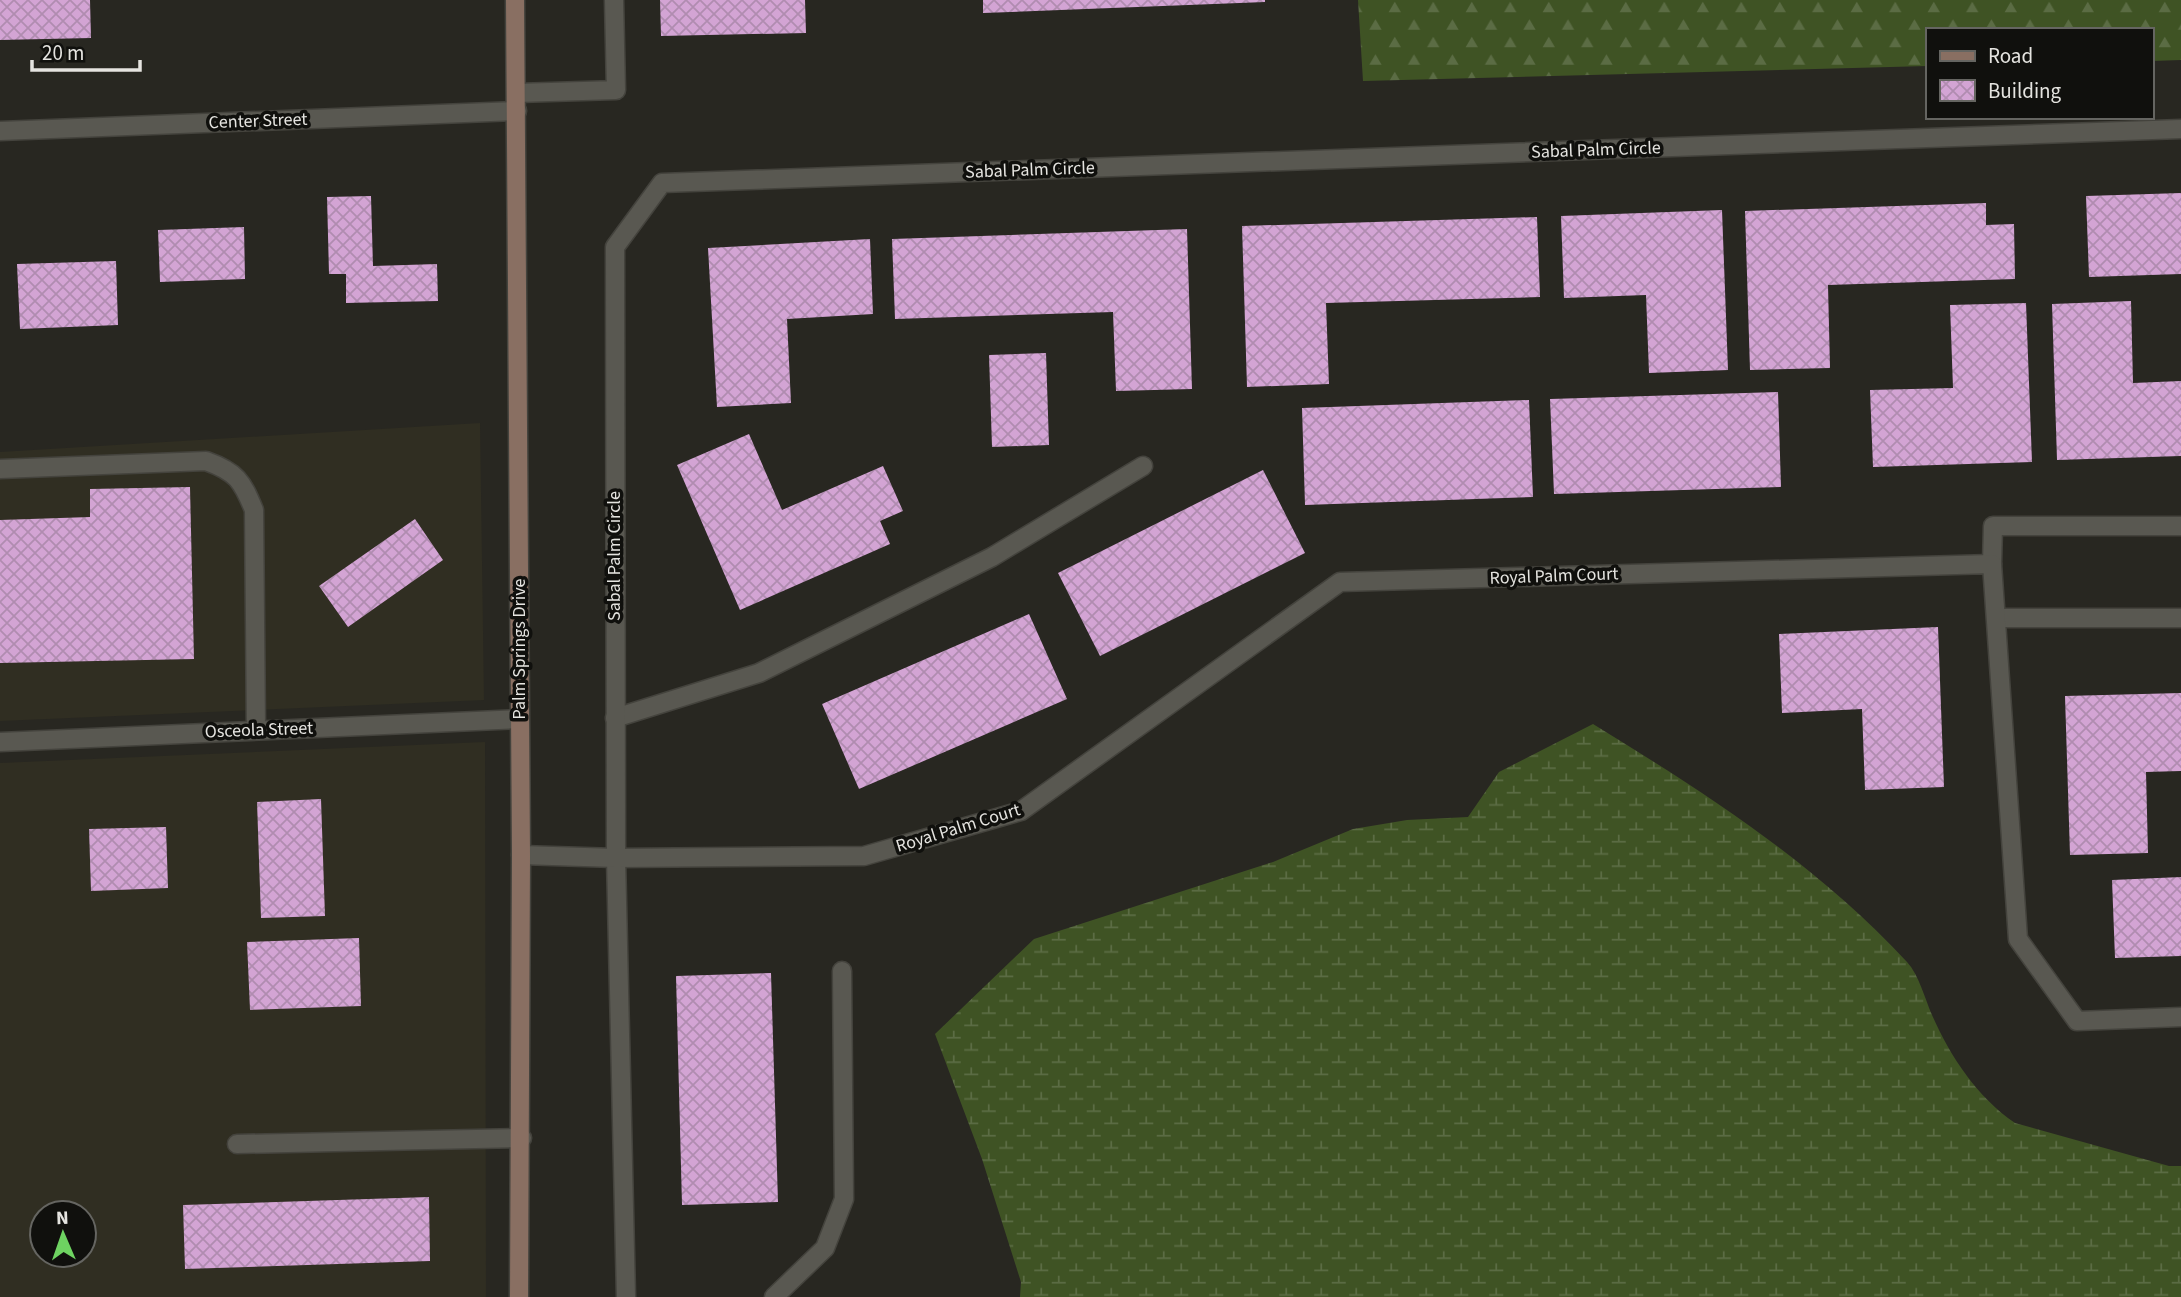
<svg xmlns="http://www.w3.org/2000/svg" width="2181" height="1297" font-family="'Source Sans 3',sans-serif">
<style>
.built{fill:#302e22;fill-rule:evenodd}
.forest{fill:url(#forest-firs)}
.wetland{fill:url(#wetland-marsh)}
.building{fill:url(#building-cross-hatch)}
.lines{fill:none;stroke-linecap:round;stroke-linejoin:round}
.lane-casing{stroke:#44433d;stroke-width:21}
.street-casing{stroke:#44433d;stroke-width:21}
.secondary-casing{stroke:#44433d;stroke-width:21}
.lane{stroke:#595851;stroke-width:18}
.street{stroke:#595851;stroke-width:18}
.secondary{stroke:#896f62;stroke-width:18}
.labels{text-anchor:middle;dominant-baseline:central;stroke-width:7;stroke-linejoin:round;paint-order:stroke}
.street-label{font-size:18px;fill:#e5e4e0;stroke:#10100d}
</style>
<defs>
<pattern id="forest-firs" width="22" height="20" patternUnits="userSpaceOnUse" patternTransform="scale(1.75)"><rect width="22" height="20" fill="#3f5324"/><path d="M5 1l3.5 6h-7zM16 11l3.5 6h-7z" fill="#5b6c44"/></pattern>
<pattern id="wetland-marsh" width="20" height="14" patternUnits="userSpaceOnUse" patternTransform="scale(1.75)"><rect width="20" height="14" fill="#3f5324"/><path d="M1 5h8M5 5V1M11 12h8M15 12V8" fill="none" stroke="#5b6c44"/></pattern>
<pattern id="building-cross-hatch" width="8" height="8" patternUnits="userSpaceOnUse" patternTransform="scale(1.75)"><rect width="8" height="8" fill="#d3a4d4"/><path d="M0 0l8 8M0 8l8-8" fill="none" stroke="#b08cb0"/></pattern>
</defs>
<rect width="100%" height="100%" fill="#282721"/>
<path class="built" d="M 480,423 L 484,700 L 0,721 L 0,452 Z
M 485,742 L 486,1297 L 0,1297 L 0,763 ZM 42,1213 L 84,1213 L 84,1255 L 42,1255 Z"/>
<path class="forest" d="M 1358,0 L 2181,0 L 2181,60 L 2151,61 L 2151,30 L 1927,30 L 1927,66 L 1363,81 Z"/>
<path class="wetland" d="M 1593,724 C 1707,794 1815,863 1907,962 C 1919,975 1925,999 1932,1015 C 1950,1056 1977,1097 2015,1123 L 2169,1166 L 2181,1166 L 2181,1297 L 1020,1297 L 1021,1282 L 982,1159 L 935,1034 L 1034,939 L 1273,862 L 1353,829 L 1407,820 L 1468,817 L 1499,772 Z"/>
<path class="building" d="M 0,0 L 90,0 L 91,38 L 0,40 Z
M 660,0 L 805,0 L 806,33 L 661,36 Z
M 983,0 L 1265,0 L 1265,2 L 983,13 Z
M 2181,193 L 2181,274 L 2089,277 L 2086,196 Z
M 371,196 L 373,266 L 437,264 L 438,301 L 346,303 L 346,274 L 329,274 L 327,197 Z
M 1986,203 L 1986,225 L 2014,224 L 2015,279 L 1828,285 L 1830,368 L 1750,370 L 1745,211 Z
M 1722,210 L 1728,370 L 1649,373 L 1646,295 L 1564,298 L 1561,216 Z
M 1537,217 L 1540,297 L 1326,303 L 1329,384 L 1247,387 L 1242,226 Z
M 244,227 L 245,279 L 160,282 L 158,230 Z
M 1187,229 L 1192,389 L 1116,391 L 1113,312 L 895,319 L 892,239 Z
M 870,239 L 873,314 L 787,319 L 791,403 L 717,407 L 708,248 Z
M 116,261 L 118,325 L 20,329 L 17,264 Z
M 2131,301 L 2133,383 L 2181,381 L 2181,456 L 2057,460 L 2052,304 Z
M 2026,303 L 2032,462 L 1873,467 L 1870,390 L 1953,388 L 1950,305 Z
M 1046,353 L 1049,445 L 992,447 L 989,355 Z
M 1778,392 L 1781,487 L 1554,494 L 1550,399 Z
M 1529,400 L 1533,497 L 1305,505 L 1302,408 Z
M 749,434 L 782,510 L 883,466 L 903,511 L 880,521 L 890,544 L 740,610 L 677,465 Z
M 1263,470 L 1305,553 L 1100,656 L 1058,573 Z
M 190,487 L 194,659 L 0,663 L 0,520 L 90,517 L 90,489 Z
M 415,519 L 443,560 L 348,627 L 319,586 Z
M 1029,614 L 1067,699 L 859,789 L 822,704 Z
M 1938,627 L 1944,787 L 1865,790 L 1862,709 L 1782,713 L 1779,634 Z
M 2181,693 L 2181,771 L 2146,772 L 2148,853 L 2070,855 L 2065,696 Z
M 321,799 L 325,916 L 261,918 L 257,802 Z
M 166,827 L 168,888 L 91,891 L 89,829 Z
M 2181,877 L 2181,956 L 2115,958 L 2112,880 Z
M 359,938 L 361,1006 L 250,1010 L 247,942 Z
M 771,973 L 778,1202 L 682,1205 L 676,976 Z
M 429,1197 L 430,1261 L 185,1269 L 183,1205 Z"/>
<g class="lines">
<g class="lane-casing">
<path id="lane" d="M 517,93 L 616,90 L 614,0
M 0,469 L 206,461 C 237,472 242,481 254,510 L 256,730
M 1992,564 L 1993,526 L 2181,526
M 1997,618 L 2181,618
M 615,718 L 759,673 L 992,557 L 1143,466
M 616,858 L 626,1297
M 237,1144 L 522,1138
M 774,1297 L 825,1248 L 844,1199 L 842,971"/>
</g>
<g class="street-casing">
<path id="street" d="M 0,131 L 517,111
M 0,742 L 519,719
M 521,855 L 616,858 L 615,247 L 662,183 L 2181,129
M 616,858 L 864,856 L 1021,811 L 1340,582 L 1992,564 L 2018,939 L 2077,1021 L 2181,1017"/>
</g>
<g class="secondary-casing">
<path id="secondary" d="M 515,0 L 521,855 L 519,1297"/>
</g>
<use href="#lane" class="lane"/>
<use href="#street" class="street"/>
<use href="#secondary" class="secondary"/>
</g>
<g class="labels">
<g class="street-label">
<text transform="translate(258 121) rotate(-2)">Center Street</text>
<text transform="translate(1596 150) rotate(-2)">Sabal Palm Circle</text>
<text transform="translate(1030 170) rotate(-2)">Sabal Palm Circle</text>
<text transform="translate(614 556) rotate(-90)">Sabal Palm Circle</text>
<text transform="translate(1554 576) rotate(-2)">Royal Palm Court</text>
<text transform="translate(519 649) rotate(-90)">Palm Springs Drive</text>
<text transform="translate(259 730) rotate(-2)">Osceola Street</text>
<text transform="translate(958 828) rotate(-17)">Royal Palm Court</text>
</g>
</g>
<rect x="1926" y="28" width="228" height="91" fill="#10100d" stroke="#656561" stroke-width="2"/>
<rect x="1940" y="51" width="35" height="10" fill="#896f62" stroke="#656561" stroke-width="2"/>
<text x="1988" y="63" font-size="21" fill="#e5e4e0">Road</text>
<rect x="1940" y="80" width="35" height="21" fill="url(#building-cross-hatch)" stroke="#656561" stroke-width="2"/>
<text x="1988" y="98" font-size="21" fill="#e5e4e0">Building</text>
<g transform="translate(63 1234) rotate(358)"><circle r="33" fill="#10100d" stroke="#656561" stroke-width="2"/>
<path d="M0-5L12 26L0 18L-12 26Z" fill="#6ed361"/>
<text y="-10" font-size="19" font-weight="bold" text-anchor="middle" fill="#e5e4e0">N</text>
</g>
<path d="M32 60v10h108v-10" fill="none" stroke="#e5e4e0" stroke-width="3.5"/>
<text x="42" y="60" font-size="21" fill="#e5e4e0" stroke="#10100d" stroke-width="5" paint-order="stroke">20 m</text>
</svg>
